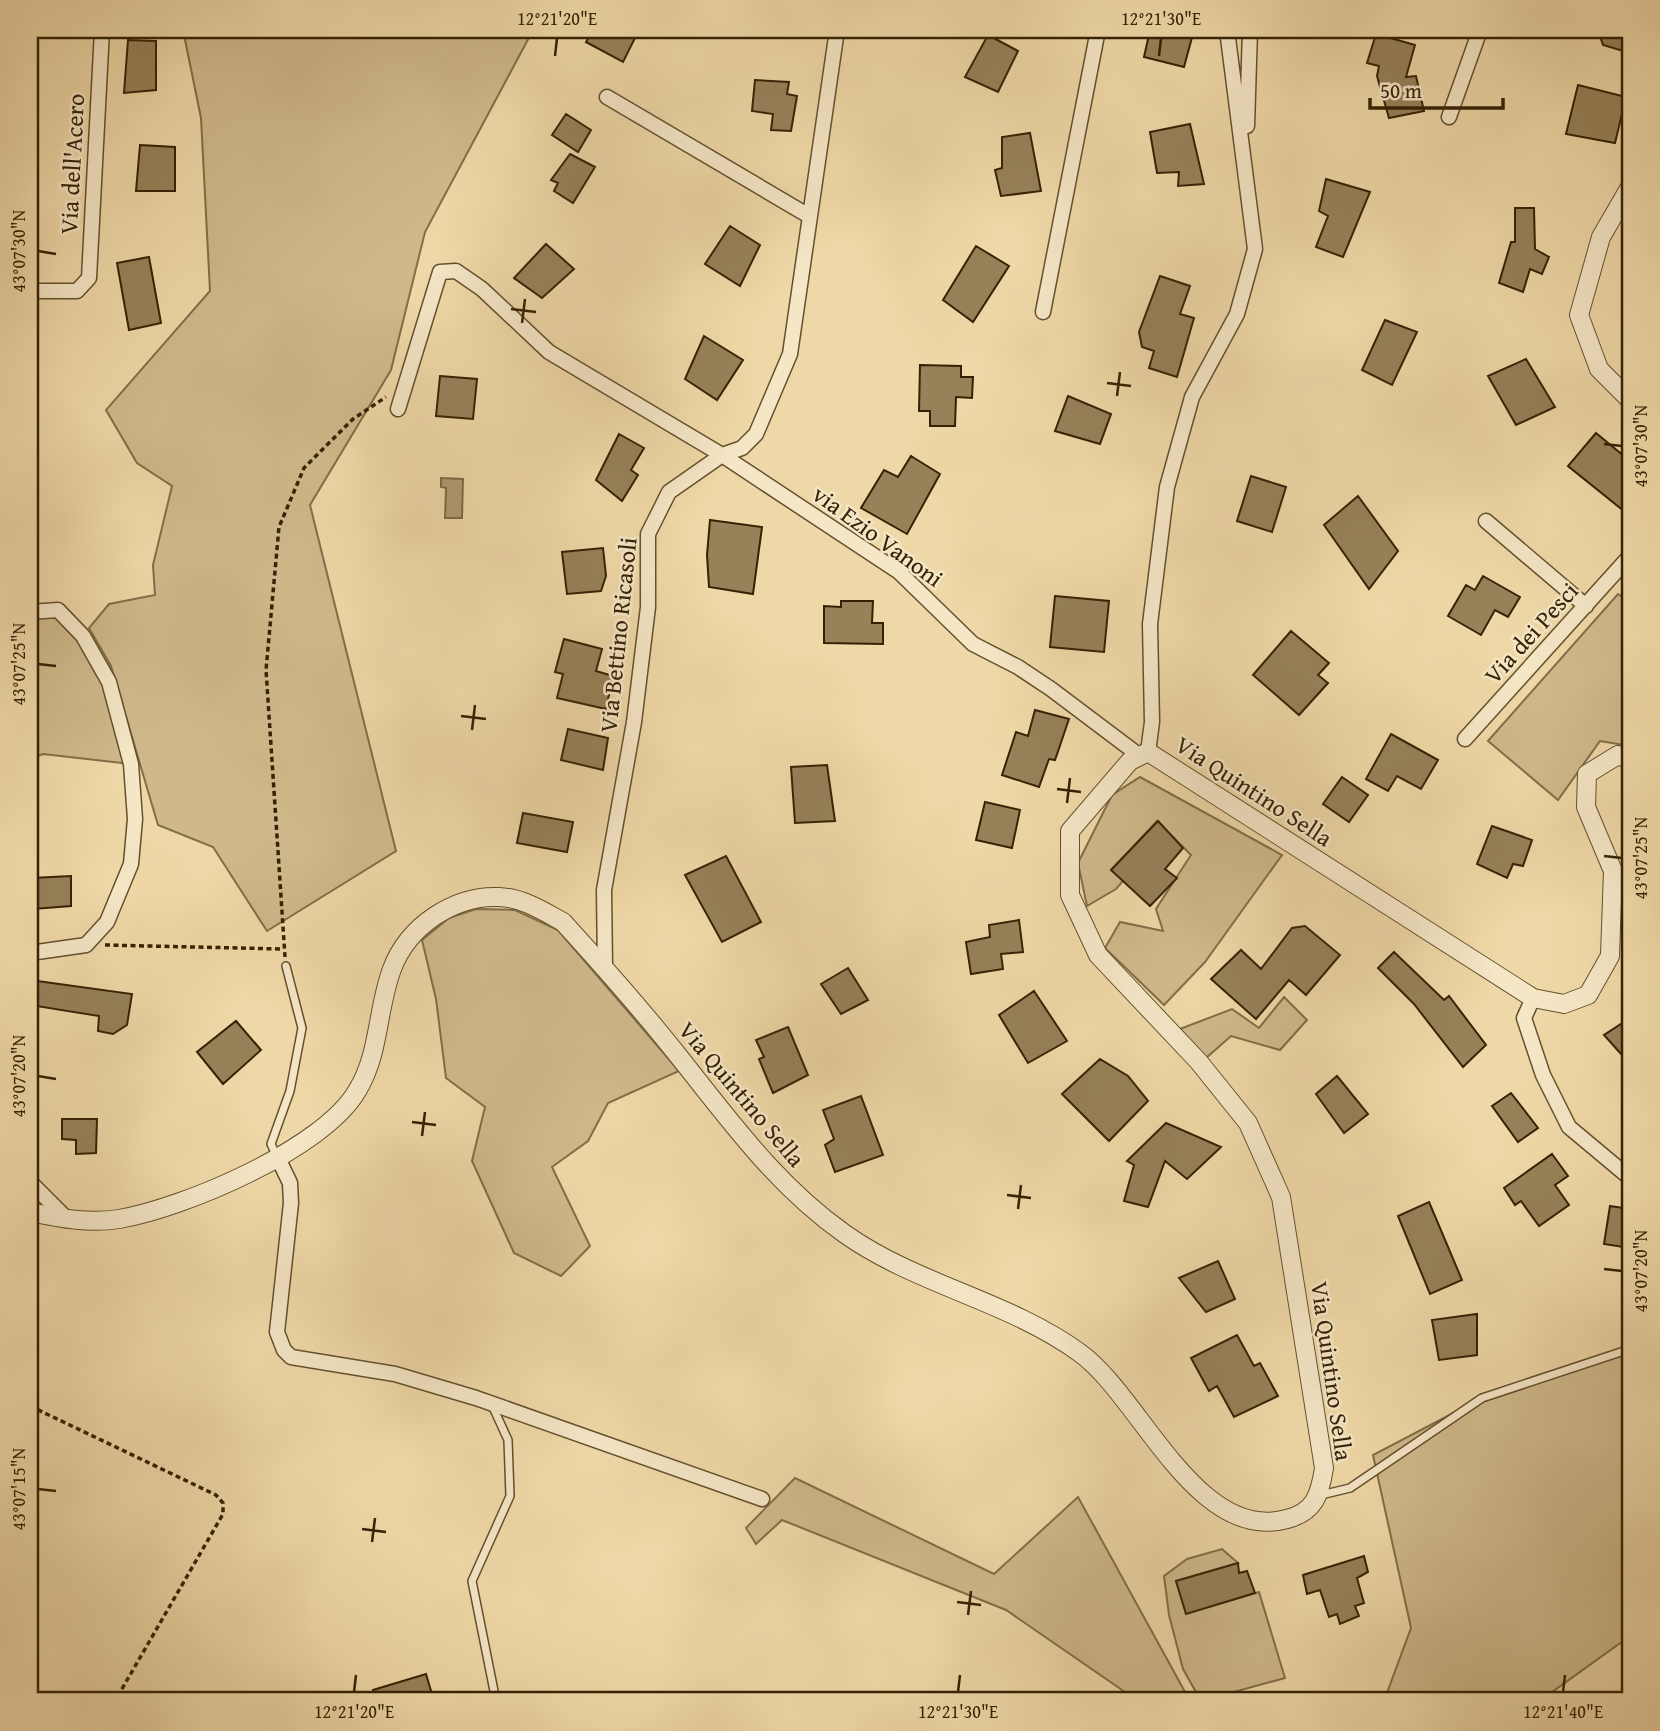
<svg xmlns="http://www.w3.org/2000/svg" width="1660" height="1731" font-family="'Gentium Book Plus',serif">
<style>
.green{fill:#cfb98b;stroke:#826e48;stroke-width:2}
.water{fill:#b09a70;stroke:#7f6a45;stroke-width:2}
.building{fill:#968159;stroke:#352205;stroke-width:2}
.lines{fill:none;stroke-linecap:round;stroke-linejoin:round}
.service-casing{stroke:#64502e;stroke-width:10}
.minor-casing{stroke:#64502e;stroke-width:17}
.tertiary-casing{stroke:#64502e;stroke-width:20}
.path{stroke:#352205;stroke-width:3.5;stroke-dasharray:5 3.5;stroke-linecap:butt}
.service{stroke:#f5e6c6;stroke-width:7}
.minor{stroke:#f5e6c6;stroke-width:14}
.tertiary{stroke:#f5e6c6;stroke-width:18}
.ticks{fill:none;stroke:#352205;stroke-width:2.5}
.labels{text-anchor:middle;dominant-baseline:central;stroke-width:5;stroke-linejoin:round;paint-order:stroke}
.street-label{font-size:24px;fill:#352205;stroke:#f5e6c6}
.neatline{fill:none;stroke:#352205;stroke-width:2.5}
.ticks-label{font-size:18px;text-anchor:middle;fill:#352205}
</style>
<rect width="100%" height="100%" fill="#efd8a7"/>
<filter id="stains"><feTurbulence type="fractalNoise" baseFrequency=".00286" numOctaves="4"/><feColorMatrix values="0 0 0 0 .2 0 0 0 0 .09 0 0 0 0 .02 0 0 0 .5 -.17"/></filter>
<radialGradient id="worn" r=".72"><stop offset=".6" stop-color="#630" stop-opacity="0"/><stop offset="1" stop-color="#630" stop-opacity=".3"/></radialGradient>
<path class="green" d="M 183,30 L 533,30 L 425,232 L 391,370 L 310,505 L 396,851 L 267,931 L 213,847 L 158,825 L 111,666 L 89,628 L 109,604 L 155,595 L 153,565 L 172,486 L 137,463 L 106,410 L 210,291 L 201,118 Z
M 1618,594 L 1630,602 L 1630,746 L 1600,741 L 1558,800 L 1488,741 Z
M 58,610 L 109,682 L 131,764 L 43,754 L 30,759 L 30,612 Z
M 1140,777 L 1282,855 L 1205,962 L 1164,1005 L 1105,948 L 1120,922 L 1163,931 L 1156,909 L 1191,855 L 1157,821 L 1112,869 L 1123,881 L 1116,889 L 1087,906 L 1078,863 L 1112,795 Z
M 476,909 L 515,910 L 558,930 L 679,1071 L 608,1103 L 588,1141 L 552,1167 L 590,1246 L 561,1276 L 514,1253 L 472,1161 L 485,1107 L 446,1078 L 436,999 L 422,940 L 449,918 Z
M 1284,997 L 1307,1020 L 1280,1050 L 1231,1036 L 1206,1058 L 1180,1029 L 1232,1009 L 1259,1028 Z
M 1630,1349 L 1630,1636 L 1548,1695 L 1545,1701 L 1384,1701 L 1411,1628 L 1373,1455 L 1482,1398 Z
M 795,1478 L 994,1574 L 1078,1497 L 1190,1701 L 1138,1701 L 1006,1610 L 782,1520 L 756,1544 L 746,1528 Z
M 1222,1549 L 1238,1563 L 1176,1581 L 1186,1613 L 1259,1592 L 1285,1678 L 1201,1701 L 1183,1669 L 1169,1615 L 1164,1576 L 1187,1559 Z"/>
<path class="water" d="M 441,478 L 463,479 L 462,518 L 445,518 L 446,488 L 441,487 Z"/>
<path class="building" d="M 593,30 L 639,30 L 623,62 L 586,42 Z
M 1150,30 L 1194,30 L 1184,67 L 1144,57 Z
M 1598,30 L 1630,30 L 1630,53 L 1603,45 Z
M 1376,34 L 1415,45 L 1406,77 L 1416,76 L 1424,111 L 1389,118 L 1377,76 L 1379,66 L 1367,63 Z
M 988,35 L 1018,51 L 998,92 L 965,77 Z
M 128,40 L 156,41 L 156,90 L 124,93 Z
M 755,80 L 789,82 L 787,94 L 797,96 L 791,131 L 771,130 L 773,114 L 752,111 Z
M 1578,85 L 1626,97 L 1615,143 L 1566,134 Z
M 566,114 L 591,130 L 578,152 L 552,135 Z
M 1190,124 L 1204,184 L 1178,186 L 1179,172 L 1157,173 L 1150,132 Z
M 1030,133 L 1041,191 L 1001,196 L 995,170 L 1002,168 L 1002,137 Z
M 140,145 L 175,147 L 175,191 L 136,191 Z
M 570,154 L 595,167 L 573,203 L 554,191 L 558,183 L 551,180 Z
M 1326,179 L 1370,192 L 1343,257 L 1316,247 L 1328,216 L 1319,211 Z
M 1515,208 L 1534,208 L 1535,249 L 1549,257 L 1542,274 L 1530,269 L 1523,292 L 1499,283 L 1511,242 L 1515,242 Z
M 730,226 L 760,245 L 740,286 L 705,264 Z
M 546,244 L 574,269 L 542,298 L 514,278 Z
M 976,246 L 1009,266 L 973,322 L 943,300 Z
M 149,257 L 161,323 L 129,330 L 117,263 Z
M 1160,276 L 1190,286 L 1180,314 L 1194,318 L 1177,377 L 1149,368 L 1154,351 L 1142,347 L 1139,332 Z
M 1385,320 L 1417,332 L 1392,385 L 1362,370 Z
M 704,336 L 743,360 L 717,400 L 685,379 Z
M 1526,359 L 1555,407 L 1516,425 L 1488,376 Z
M 920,365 L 961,366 L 961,377 L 973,377 L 972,398 L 956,397 L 955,426 L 930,426 L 930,411 L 919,411 Z
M 440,376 L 477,379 L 473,419 L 436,416 Z
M 1068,396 L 1111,414 L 1100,444 L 1055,431 Z
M 1596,433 L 1630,461 L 1630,516 L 1568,466 Z
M 619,434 L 644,448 L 631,470 L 638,475 L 622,501 L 596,480 Z
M 911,456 L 940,474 L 907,534 L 861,508 L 884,470 L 898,477 Z
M 1251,476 L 1286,487 L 1272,532 L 1237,521 Z
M 1358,496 L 1398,551 L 1369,589 L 1324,525 Z
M 710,520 L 762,527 L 753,594 L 709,587 L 707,555 Z
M 603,548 L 606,576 L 601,591 L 567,594 L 562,552 Z
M 1483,576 L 1520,597 L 1508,617 L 1495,610 L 1481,635 L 1448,616 L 1466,585 L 1475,590 Z
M 1055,596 L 1109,601 L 1104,652 L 1050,647 Z
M 841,601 L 873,601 L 872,623 L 883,623 L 883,644 L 824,643 L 824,606 L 841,607 Z
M 1291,631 L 1329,663 L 1318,675 L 1328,683 L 1299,715 L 1253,675 Z
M 564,639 L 602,649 L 596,671 L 613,676 L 606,709 L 557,698 L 563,674 L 555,672 Z
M 1035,710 L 1069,719 L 1055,760 L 1049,759 L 1039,787 L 1002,775 L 1016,732 L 1028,736 Z
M 568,729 L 608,738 L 603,770 L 561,760 Z
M 1391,734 L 1438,760 L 1421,789 L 1397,776 L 1388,791 L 1366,779 Z
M 827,765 L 835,821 L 795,823 L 791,767 Z
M 1342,777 L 1368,795 L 1349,822 L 1323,804 Z
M 985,802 L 1020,810 L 1012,848 L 976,840 Z
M 523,813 L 573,822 L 567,852 L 517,843 Z
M 1158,821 L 1183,848 L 1165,869 L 1177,878 L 1150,906 L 1111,870 Z
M 1492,826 L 1532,840 L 1523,866 L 1513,864 L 1507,878 L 1477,864 Z
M 726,856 L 761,922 L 722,942 L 685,875 Z
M 71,876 L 71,906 L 33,909 L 32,878 Z
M 1019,920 L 1023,952 L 1001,954 L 1003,969 L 971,974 L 966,942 L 990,937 L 989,925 Z
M 1305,926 L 1340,955 L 1306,995 L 1289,980 L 1256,1019 L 1211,979 L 1241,950 L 1261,969 L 1292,928 Z
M 1394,952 L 1444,1000 L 1449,996 L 1486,1045 L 1463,1067 L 1414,1004 L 1378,968 Z
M 848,968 L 868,1000 L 841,1014 L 821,984 Z
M 30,980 L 132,994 L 127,1025 L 113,1034 L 98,1031 L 99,1016 L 30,1005 Z
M 1034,991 L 1067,1041 L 1028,1063 L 999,1015 Z
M 1630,1018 L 1630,1048 L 1622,1055 L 1604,1035 Z
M 236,1021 L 261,1050 L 223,1084 L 197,1052 Z
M 788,1027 L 808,1075 L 773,1093 L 759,1059 L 764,1057 L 756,1040 Z
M 1100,1059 L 1128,1076 L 1148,1101 L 1109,1141 L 1062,1094 Z
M 1337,1076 L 1368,1114 L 1344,1133 L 1316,1094 Z
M 1511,1093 L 1538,1128 L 1518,1142 L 1492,1106 Z
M 861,1096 L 883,1155 L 835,1172 L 825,1145 L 834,1139 L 823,1110 Z
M 62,1119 L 97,1119 L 96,1153 L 76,1154 L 76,1140 L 62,1139 Z
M 1166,1123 L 1221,1147 L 1187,1179 L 1165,1161 L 1148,1207 L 1124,1201 L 1134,1165 L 1127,1161 Z
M 1552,1154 L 1568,1176 L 1555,1185 L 1569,1205 L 1539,1226 L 1521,1201 L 1515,1205 L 1504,1188 Z
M 1429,1202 L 1462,1280 L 1430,1294 L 1398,1216 Z
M 1610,1206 L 1630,1209 L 1630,1248 L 1604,1244 Z
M 1218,1261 L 1235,1299 L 1206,1312 L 1179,1278 Z
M 1477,1314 L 1477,1355 L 1439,1360 L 1432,1320 Z
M 1237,1335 L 1254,1366 L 1260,1363 L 1278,1396 L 1234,1417 L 1217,1386 L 1209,1391 L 1191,1358 Z
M 1364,1556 L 1368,1572 L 1357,1578 L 1364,1603 L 1355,1606 L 1359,1616 L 1340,1624 L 1337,1614 L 1329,1617 L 1320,1590 L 1307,1594 L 1303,1575 Z
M 1238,1563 L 1239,1573 L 1247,1571 L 1255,1593 L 1186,1614 L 1176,1581 Z
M 426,1674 L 434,1701 L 376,1701 L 373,1690 Z"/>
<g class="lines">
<g class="service-casing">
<path id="service" d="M 277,1157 L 271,1144 L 290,1091 L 302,1028 L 286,966
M 492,1405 L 508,1440 L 510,1496 L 472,1581 L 496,1701
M 1321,1495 L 1350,1488 L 1482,1398 L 1630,1349"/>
</g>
<g class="minor-casing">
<path id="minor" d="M 607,97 L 809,216
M 1449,117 L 1480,30
M 1247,126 L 1250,30
M 30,291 L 77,291 L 89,278 L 102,30
M 1043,312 L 1098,30
M 398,409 L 440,272 L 456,271 L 482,289 L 549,352 L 722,455 L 899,572 L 973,644 L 1018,667 L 1051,689 L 1140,756
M 1486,521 L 1586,606
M 30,612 L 58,610 L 83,636 L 109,682 L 131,764 L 135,819 L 131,864 L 107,922 L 86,945 L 30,953
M 1465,739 L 1630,556
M 1148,752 L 1152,722 L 1150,624 L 1167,487 L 1192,397 L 1237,314 L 1255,249 L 1227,30
M 605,968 L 604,890 L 634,722 L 648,607 L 648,534 L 669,492 L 722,455 L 742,448 L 756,434 L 790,354 L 837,30
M 1533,998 L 1524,1018 L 1543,1075 L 1569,1127 L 1630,1178
M 278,1158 L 290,1183 L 291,1203 L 277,1332 L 284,1350 L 291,1357 L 395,1374 L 476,1398 L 762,1499
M 30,1182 L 68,1220"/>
</g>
<g class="tertiary-casing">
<path id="tertiary" d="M 1630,187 L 1601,237 L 1579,315 L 1599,369 L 1630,400
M 30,1212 C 59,1218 89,1224 119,1219 C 184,1208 323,1149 357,1091 C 380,1054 377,1008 392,969 C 408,926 454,895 499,897 C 523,898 543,911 563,922 C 603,966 643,1011 680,1058 C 731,1122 777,1186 845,1234 C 917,1285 1009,1301 1080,1353 C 1140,1396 1197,1544 1287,1519 C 1315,1512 1320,1494 1324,1468 L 1281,1197 L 1248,1123 L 1199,1062 L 1098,955 L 1070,895 L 1070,831 L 1130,761 L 1148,752 L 1533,998 L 1564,1004 L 1588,995 L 1610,956 L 1613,871 L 1586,807 L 1587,774 L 1618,755 L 1630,760"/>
</g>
<path class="path" d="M 105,945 L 283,949
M 285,957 L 266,670 L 279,527 L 304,468 L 353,419 L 386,397
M 30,1406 L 216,1495 L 223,1503 L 223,1514 L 115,1701"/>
<use href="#service" class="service"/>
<use href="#minor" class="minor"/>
<use href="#tertiary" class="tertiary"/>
</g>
<path class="ticks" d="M 555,56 L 557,38M 1159,56 L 1161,38M 38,251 L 56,254M 511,309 L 536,312M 522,323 L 525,299M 1107,383 L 1131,386M 1117,396 L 1120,372M 1604,444 L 1622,446M 38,664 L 56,666M 461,716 L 486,719M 472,730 L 475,705M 1057,789 L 1081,792M 1067,803 L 1070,778M 1604,856 L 1622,858M 38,1076 L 56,1079M 412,1122 L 436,1125M 422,1136 L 425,1112M 1007,1195 L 1031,1198M 1018,1209 L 1021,1185M 1604,1269 L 1622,1271M 38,1489 L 56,1491M 362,1529 L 386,1532M 372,1542 L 375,1518M 957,1602 L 981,1605M 968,1615 L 971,1591M 354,1692 L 356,1675M 958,1692 L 960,1675M 1563,1692 L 1565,1675"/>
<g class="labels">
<g class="street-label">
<text transform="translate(72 164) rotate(-87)">Via dell'Acero</text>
<text transform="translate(878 536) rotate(36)">via Ezio Vanoni</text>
<text transform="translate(1531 633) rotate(-48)">Via dei Pesci</text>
<text transform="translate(618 635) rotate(-84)">Via Bettino Ricasoli</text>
<text transform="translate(1254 791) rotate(33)">Via Quintino Sella</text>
<text transform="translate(742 1094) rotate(50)">Via Quintino Sella</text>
<text transform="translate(1332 1371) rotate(82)">Via Quintino Sella</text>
</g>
</g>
<rect width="1660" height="1731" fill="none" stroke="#efd8a7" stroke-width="77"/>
<path d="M1370 98v10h133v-10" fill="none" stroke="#352205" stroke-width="3.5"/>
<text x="1380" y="98" font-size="21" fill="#352205" stroke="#f5e6c6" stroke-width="5" paint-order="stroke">50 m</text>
<rect x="38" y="38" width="1584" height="1654" class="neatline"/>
<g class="ticks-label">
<text x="557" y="25">12°21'20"E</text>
<text x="1161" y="25">12°21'30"E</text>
<text transform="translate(19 251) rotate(-90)" y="6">43°07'30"N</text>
<text transform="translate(1641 446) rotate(-90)" y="6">43°07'30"N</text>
<text transform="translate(19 664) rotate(-90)" y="6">43°07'25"N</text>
<text transform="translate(1641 858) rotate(-90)" y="6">43°07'25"N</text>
<text transform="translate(19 1076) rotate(-90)" y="6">43°07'20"N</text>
<text transform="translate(1641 1271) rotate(-90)" y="6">43°07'20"N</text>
<text transform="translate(19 1489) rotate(-90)" y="6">43°07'15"N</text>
<text x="354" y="1718">12°21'20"E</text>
<text x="958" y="1718">12°21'30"E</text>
<text x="1563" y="1718">12°21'40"E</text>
</g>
<rect width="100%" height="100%" filter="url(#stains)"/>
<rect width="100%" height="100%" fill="url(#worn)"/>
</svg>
